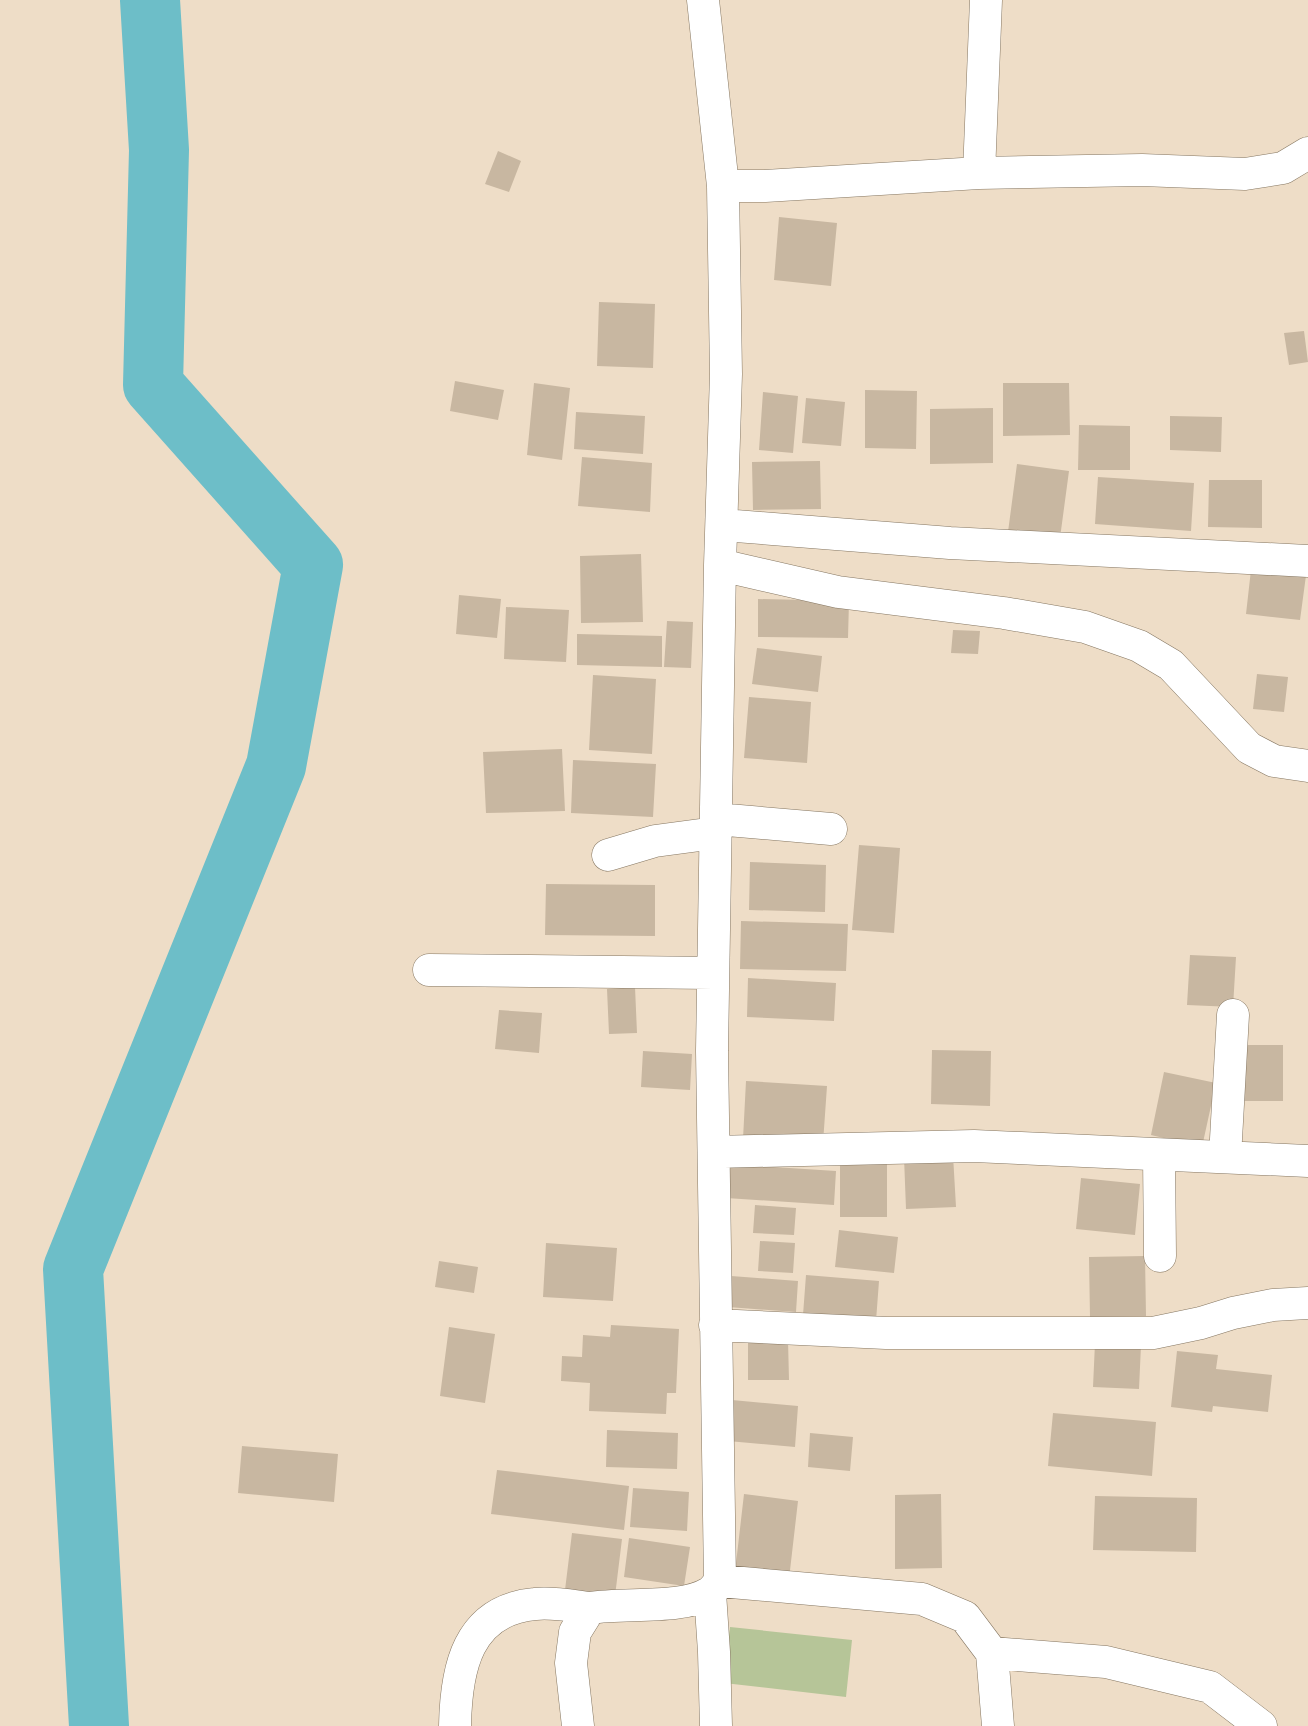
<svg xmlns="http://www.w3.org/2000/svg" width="1308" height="1726" font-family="'Sofia Sans Condensed',sans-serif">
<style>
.green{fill:#b6c598}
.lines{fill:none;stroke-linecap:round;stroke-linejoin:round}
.river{stroke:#6dbec8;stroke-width:60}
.building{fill:#c8b7a1}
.minor-casing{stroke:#857661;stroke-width:33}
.minor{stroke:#fff;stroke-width:32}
</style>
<rect width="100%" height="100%" fill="#eeddc7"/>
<path class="green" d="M 730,1627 L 852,1640 L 846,1697 L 724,1683 Z"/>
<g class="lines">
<path class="river" d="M 99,1726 L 73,1269 L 276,766 L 313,565 L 153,385 L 159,150 L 150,0"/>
</g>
<path class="building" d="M 498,151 L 521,161 L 509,192 L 485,184 Z
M 779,217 L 837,223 L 831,286 L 774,280 Z
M 599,302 L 655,304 L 653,368 L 597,366 Z
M 1304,331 L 1308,362 L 1289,365 L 1284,333 Z
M 455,381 L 504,390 L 498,420 L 450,411 Z
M 534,383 L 570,388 L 562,460 L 527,455 Z
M 1003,383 L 1069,383 L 1070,435 L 1003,436 Z
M 865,390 L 917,391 L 916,449 L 865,448 Z
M 763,392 L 798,396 L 793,453 L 759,450 Z
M 806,398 L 845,402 L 841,446 L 802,443 Z
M 993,408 L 993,463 L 930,464 L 930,409 Z
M 576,412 L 645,416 L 643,454 L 574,449 Z
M 1170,416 L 1222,417 L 1221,452 L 1170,450 Z
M 1079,425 L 1130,426 L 1130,470 L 1078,470 Z
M 582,457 L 652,463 L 650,512 L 578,506 Z
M 820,461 L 821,509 L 753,510 L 752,462 Z
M 1017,464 L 1069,471 L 1060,538 L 1008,532 Z
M 1098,477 L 1194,483 L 1191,531 L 1095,524 Z
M 1209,480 L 1262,480 L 1262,528 L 1208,527 Z
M 641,554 L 643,622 L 581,623 L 580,556 Z
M 1252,561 L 1307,568 L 1300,620 L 1246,614 Z
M 459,595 L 501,599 L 497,638 L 456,634 Z
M 758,599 L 849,601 L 848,638 L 758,637 Z
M 506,607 L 569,610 L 566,662 L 504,659 Z
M 667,621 L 693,622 L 691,668 L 664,667 Z
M 953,630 L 980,631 L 978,654 L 951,653 Z
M 577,634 L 662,636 L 662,667 L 577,665 Z
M 757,648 L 822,656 L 818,692 L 752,684 Z
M 1257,674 L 1288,677 L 1284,712 L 1253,709 Z
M 593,675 L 656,679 L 652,754 L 589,750 Z
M 749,697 L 811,702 L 807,763 L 744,758 Z
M 562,749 L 565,811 L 486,813 L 483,752 Z
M 573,760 L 656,764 L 653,817 L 571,813 Z
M 859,845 L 900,848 L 894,933 L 852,930 Z
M 750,862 L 826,865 L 825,912 L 749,910 Z
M 546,884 L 655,885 L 655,936 L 545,935 Z
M 741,921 L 848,924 L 846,971 L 740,969 Z
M 1190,955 L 1236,957 L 1233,1007 L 1187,1005 Z
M 748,978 L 836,983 L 834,1021 L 747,1017 Z
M 635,987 L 637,1033 L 609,1034 L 607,989 Z
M 499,1010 L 542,1013 L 539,1053 L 495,1049 Z
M 1242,1045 L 1283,1045 L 1283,1101 L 1242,1101 Z
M 932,1050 L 991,1051 L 990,1106 L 931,1104 Z
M 643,1051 L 692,1054 L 690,1090 L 641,1087 Z
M 1164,1072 L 1216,1083 L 1202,1147 L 1151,1135 Z
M 746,1081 L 827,1086 L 823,1143 L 743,1139 Z
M 953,1155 L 956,1207 L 906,1209 L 904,1157 Z
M 840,1163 L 887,1163 L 887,1217 L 840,1217 Z
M 728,1164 L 836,1171 L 834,1205 L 726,1198 Z
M 1081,1178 L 1140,1184 L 1135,1235 L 1076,1229 Z
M 755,1205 L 796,1208 L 794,1235 L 753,1233 Z
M 839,1230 L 898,1237 L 894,1273 L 835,1267 Z
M 760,1241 L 795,1243 L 793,1273 L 758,1271 Z
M 546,1243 L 617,1248 L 613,1301 L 543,1297 Z
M 1145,1256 L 1146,1316 L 1090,1317 L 1089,1257 Z
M 439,1261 L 478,1267 L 474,1293 L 435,1287 Z
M 806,1275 L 879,1281 L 876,1321 L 803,1315 Z
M 731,1276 L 798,1281 L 796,1312 L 728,1307 Z
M 611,1325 L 679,1329 L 676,1393 L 667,1393 L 666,1414 L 589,1411 L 590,1383 L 561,1381 L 562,1356 L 582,1357 L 583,1335 L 610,1337 Z
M 449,1327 L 495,1334 L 485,1403 L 440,1396 Z
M 788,1340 L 789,1380 L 748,1380 L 748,1341 Z
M 1095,1343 L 1141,1345 L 1139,1389 L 1093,1387 Z
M 1177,1351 L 1218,1355 L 1216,1369 L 1272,1375 L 1268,1412 L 1213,1406 L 1212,1412 L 1171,1407 Z
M 732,1400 L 798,1406 L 795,1447 L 728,1441 Z
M 1053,1413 L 1156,1422 L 1152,1476 L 1048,1466 Z
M 607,1430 L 678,1433 L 677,1469 L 606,1467 Z
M 810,1433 L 853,1437 L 850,1471 L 808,1467 Z
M 242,1446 L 338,1454 L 334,1502 L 238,1493 Z
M 497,1470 L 629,1486 L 624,1530 L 491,1514 Z
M 633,1488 L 689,1492 L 687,1531 L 630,1527 Z
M 744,1494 L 798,1501 L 789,1579 L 735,1572 Z
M 941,1494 L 942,1568 L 895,1569 L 895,1495 Z
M 1095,1496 L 1197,1498 L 1196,1552 L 1093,1550 Z
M 572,1533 L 622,1539 L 615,1596 L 565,1590 Z
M 629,1538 L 690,1547 L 684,1586 L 624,1577 Z"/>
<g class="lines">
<g class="minor-casing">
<path id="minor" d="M 979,173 L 986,0
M 723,186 L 765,186 L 979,173 L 1142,170 L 1245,174 L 1283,168 L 1308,153
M 723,525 L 950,543 L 1308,561
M 720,565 L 838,592 L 1004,613 L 1085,627 L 1139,646 L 1171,665 L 1249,748 L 1274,761 L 1308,766
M 716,819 L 831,829
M 608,855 L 655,841 L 715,833
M 429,970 L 713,973
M 714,1152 L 974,1146 L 1308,1161
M 1159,1155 L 1160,1256
M 1225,1157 L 1233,1015
M 715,1325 L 886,1333 L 1153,1333 L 1201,1323 L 1233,1313 L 1273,1305 L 1308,1303
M 720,1581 L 922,1599 L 965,1617 L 992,1653 L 998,1726
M 710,1593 L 714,1652 L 716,1726
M 992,1653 L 1106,1662 L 1210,1687 L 1261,1726
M 455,1726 C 456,1669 467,1610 535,1604 C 553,1602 573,1606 590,1608
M 578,1726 L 571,1663 L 575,1632 L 590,1608 C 624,1602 682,1610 709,1593 C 713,1591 717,1585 720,1581 L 712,1051 L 720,565 L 726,374 L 723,186 L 703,0"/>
</g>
<use href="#minor" class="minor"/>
</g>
</svg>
